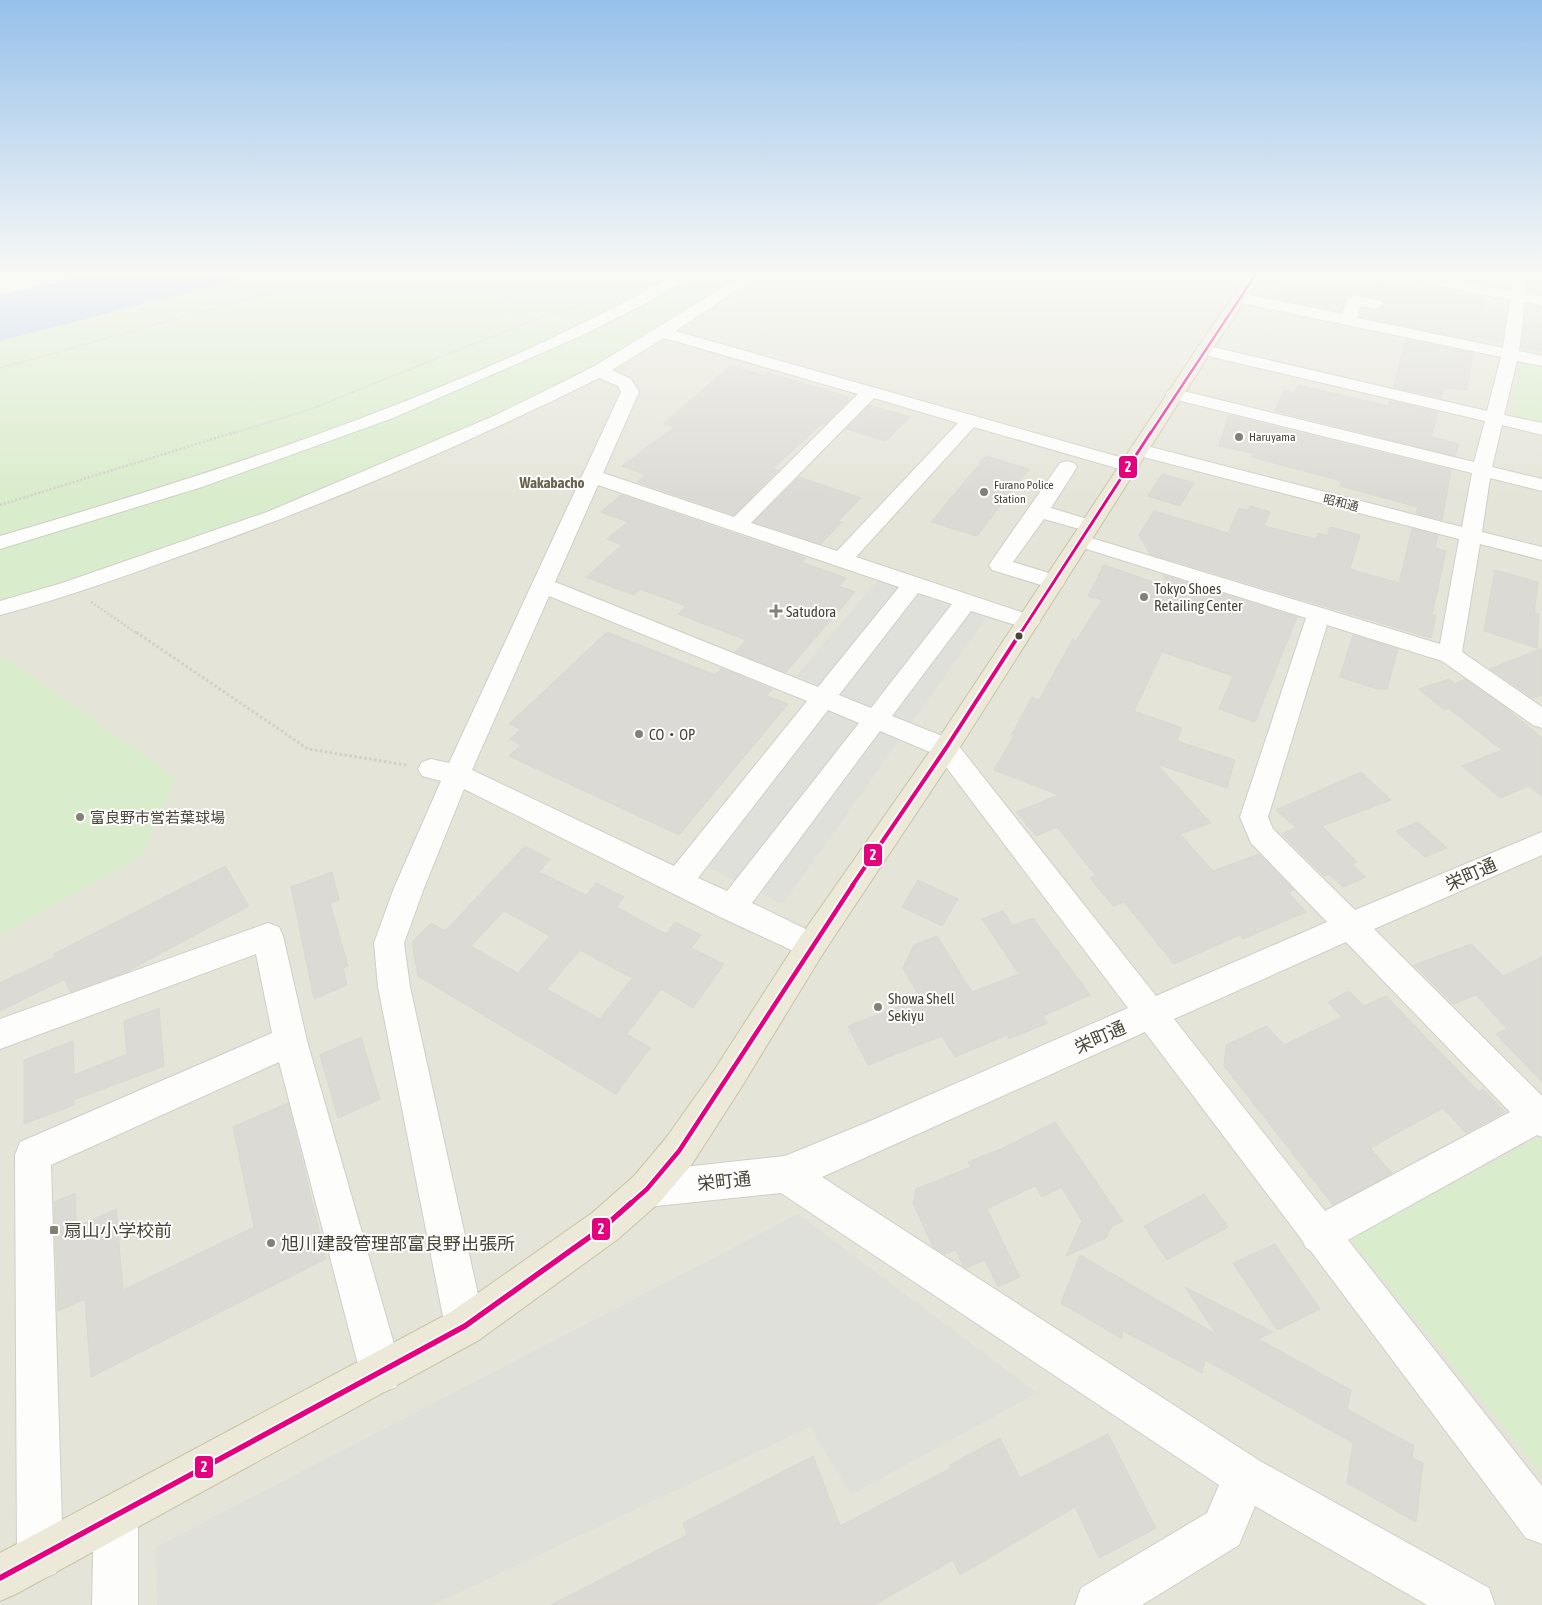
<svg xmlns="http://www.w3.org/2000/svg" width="1542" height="1605" font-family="'Asap Condensed','Noto Sans JP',sans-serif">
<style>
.residential{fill:#e5e4d8}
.green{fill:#d9eccb}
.parking{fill:#e0e0db}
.water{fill:#bcd1ee}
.building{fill:#dbdad4;stroke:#dad8d1;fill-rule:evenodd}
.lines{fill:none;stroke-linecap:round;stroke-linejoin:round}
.minor-casing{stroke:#cfcfc9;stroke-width:2}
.highway-casing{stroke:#c9c3a6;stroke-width:2}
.path-far2{stroke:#d1d1ca;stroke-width:2;stroke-dasharray:1 1;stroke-linecap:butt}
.path-far1{stroke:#d1d1ca;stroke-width:2.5;stroke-dasharray:2 2;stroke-linecap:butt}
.path{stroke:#d1d1ca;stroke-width:3;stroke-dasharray:2.5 2.5;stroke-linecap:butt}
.minor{fill:#fdfdfc;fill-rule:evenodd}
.highway{fill:#ece9d9;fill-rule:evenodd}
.bus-1-far4-casing{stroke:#fff;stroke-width:5}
.bus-1-far3-casing{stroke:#fff;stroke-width:6}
.bus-1-far2-casing{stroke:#fff;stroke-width:8}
.bus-1-far1-casing{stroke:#fff;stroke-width:8}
.bus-1-casing{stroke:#fff;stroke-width:9}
.bus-1-far4{stroke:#e5007d;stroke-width:2.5}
.bus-1-far3{stroke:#e5007d;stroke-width:3}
.bus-1-far2{stroke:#e5007d;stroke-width:4}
.bus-1-far1{stroke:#e5007d;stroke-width:4.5}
.bus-1{stroke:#e5007d;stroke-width:5.5}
.poi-dot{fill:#838176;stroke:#fff;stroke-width:2}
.bus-dot{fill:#484437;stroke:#fff;stroke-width:2}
.labels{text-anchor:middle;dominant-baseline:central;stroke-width:4;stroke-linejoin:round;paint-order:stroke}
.far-poi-label{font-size:12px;fill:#484437;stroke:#fff;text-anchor:start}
.far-street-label{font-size:12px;fill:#484437;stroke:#fff}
.far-quarter-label{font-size:15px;font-weight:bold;fill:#6a644e;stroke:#fff}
.poi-label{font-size:15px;fill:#484437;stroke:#fff;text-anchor:start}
.near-street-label{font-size:18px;fill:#484437;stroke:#fff}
.near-poi-label{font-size:18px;fill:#484437;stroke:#fff;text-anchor:start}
.line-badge{stroke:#fff;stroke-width:2}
.badge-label{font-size:14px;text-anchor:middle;font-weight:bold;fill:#fff}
</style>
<rect width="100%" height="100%" fill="#f1f1eb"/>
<path class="residential" d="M 755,274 L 1542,274 L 1542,1605 L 0,1605 L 0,608 Z"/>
<path class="green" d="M 245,274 L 755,274 L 599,371 L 274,516 L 0,608 L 0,338 Z
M 1522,361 L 1542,365 L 1542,422 L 1512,416 Z
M 0,658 L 9,660 L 176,778 L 142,856 L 0,935 Z
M 1539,1137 L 1542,1140 L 1542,1474 L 1350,1239 Z"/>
<path class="parking" d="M 878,580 L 986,618 L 783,904 L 703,865 L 840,694 L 796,676 Z
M 798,1214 L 1037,1393 L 851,1495 L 810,1427 L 433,1605 L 157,1605 L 156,1547 Z"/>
<path class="water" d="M 86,274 L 258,274 L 0,341 L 0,295 Z"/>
<path class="building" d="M 1289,274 L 1303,274 L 1350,283 L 1354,275 L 1485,298 L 1481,315 L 1505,320 L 1502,343 L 1476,337 L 1475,340 L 1359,317 L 1362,308 L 1376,311 L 1386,304 L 1381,299 L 1355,293 L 1345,299 L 1341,312 L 1276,298 Z
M 1524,324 L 1542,327 L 1542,351 L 1521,347 Z
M 1406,339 L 1473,353 L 1467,390 L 1444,388 L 1441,398 L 1393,387 Z
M 730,366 L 765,376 L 768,373 L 816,387 L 849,397 L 847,399 L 849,400 L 825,424 L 823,423 L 773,468 L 778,470 L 734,515 L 637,482 L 646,475 L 622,466 L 674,427 L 663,424 Z
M 1298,385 L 1388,406 L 1390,401 L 1438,412 L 1431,437 L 1459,444 L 1455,456 L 1275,411 L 1284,390 L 1294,393 Z
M 869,405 L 910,417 L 886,441 L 846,429 Z
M 1229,415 L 1451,470 L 1442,520 L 1416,513 L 1418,507 L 1340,486 L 1342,481 L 1251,457 L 1253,453 L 1219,446 Z
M 986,456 L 1029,469 L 977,536 L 931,522 Z
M 1162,474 L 1194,483 L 1180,506 L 1148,496 Z
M 799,477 L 861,498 L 838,521 L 842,522 L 821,544 L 754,522 Z
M 621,495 L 806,558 L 801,562 L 846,578 L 839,586 L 855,592 L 786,672 L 735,652 L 746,640 L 678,614 L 686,606 L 640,589 L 634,595 L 586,577 L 622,545 L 607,539 L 628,522 L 601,512 Z
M 1250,506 L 1270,512 L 1264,526 L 1316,539 L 1318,533 L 1327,536 L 1330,527 L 1360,535 L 1350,569 L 1399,583 L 1412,529 L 1438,535 L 1435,548 L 1446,551 L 1432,614 L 1436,616 L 1431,638 L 1150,554 L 1139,535 L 1154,511 L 1228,533 L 1239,508 L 1248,510 Z
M 1104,565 L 1171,588 L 1163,575 L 1297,617 L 1255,722 L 1219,709 L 1233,676 L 1162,652 L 1134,711 L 1182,728 L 1177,741 L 1235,760 L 1227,788 L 1157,764 L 1211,823 L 1180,834 L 1213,871 L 1259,854 L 1294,890 L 1288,892 L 1306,912 L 1243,939 L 1240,935 L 1174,964 L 1124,902 L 1113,906 L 1090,878 L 1096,876 L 1057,827 L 1036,836 L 1016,812 L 1059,795 L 994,770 L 1014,735 L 1012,734 L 1032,697 L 1039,700 L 1073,639 L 1076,641 L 1102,600 L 1088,596 Z
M 1495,570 L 1538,582 L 1534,613 L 1539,614 L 1537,648 L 1484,631 Z
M 607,632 L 715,675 L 721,668 L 772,689 L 767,696 L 788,704 L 679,835 L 509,756 L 521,745 L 510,739 L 521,729 L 509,724 Z
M 1353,635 L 1398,649 L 1387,689 L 1377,689 L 1340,677 Z
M 1542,648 L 1542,695 L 1533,698 L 1490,669 Z
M 1449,679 L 1455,684 L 1465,679 L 1506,708 L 1542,738 L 1542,796 L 1529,786 L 1500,798 L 1462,766 L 1502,750 L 1448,708 L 1444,710 L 1419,689 Z
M 1361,772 L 1391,800 L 1322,826 L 1357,862 L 1352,864 L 1366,877 L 1343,887 L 1329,874 L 1324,876 L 1282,834 L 1296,828 L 1276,810 Z
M 1418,822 L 1447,848 L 1425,857 L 1396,831 Z
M 525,846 L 550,859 L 539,872 L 586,895 L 596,883 L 624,897 L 616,907 L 666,934 L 675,922 L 701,935 L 691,948 L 724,964 L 693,1008 L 661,989 L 627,1034 L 650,1048 L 616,1094 L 418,976 L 412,942 L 431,923 L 445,931 ZM 504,911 L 550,936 L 518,973 L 471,946 ZM 580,950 L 632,978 L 600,1019 L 547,989 Z
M 225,866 L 249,906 L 126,972 L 70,992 L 65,979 L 0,1011 L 0,983 L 55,957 L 54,954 Z
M 332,872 L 339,900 L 330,903 L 348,966 L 343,968 L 347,985 L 314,999 L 291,887 Z
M 918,880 L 958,899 L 942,926 L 902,907 Z
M 1003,911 L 1013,925 L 1033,918 L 1090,995 L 1043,1016 L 1048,1023 L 1009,1039 L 1007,1035 L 955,1057 L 942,1036 L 868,1065 L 848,1026 L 920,998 L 903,968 L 914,945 L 937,936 L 972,992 L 1019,974 L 982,919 Z
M 1471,944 L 1503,976 L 1542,957 L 1542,1082 L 1496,1034 L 1507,1029 L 1476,995 L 1453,1004 L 1414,965 Z
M 1349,991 L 1364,1006 L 1386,996 L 1479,1092 L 1483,1089 L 1505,1112 L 1466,1133 L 1443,1108 L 1370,1148 L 1392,1173 L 1333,1205 L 1224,1066 L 1226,1045 L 1267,1026 L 1284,1045 L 1342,1017 L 1328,1002 Z
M 159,1008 L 164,1066 L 74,1100 L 74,1105 L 24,1124 L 24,1060 L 73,1041 L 74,1075 L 127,1054 L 124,1021 Z
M 361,1037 L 380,1099 L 338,1118 L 320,1055 Z
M 288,1103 L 326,1259 L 91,1377 L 85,1299 L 58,1311 L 54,1202 L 75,1193 L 76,1227 L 116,1209 L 123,1290 L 254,1227 L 233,1127 Z
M 1055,1122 L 1123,1221 L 1111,1227 L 1106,1238 L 1066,1256 L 1082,1221 L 1061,1187 L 1042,1197 L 1035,1186 L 987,1209 L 1020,1277 L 998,1287 L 985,1260 L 966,1268 L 963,1266 L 956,1250 L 945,1254 L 933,1247 L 913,1203 L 916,1189 L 971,1167 L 968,1162 L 1001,1149 Z
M 1204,1194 L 1228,1227 L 1167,1260 L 1144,1226 Z
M 1275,1244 L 1320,1309 L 1277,1330 L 1233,1263 Z
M 1080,1255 L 1216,1334 L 1185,1287 L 1273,1332 L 1258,1339 L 1351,1390 L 1347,1409 L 1414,1446 L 1412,1458 L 1423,1463 L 1416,1522 L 1347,1483 L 1353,1443 L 1205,1360 L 1202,1373 L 1123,1331 L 1121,1338 L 1061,1303 Z
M 1108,1434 L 1156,1528 L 1099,1558 L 1075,1507 L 960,1575 L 953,1560 L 874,1605 L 551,1605 L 687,1535 L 683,1523 L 813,1456 L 840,1526 L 951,1468 L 950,1465 L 1000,1438 L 1020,1478 Z"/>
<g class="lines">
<g class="minor-casing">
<path id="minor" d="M 676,274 L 695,274 L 650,301 L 585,334 L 393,418 L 202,487 L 0,549 L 0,536 C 229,469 467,392 676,274 Z
M 744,274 L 762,274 L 675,331 L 1137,462 L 1140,466 L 1137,470 L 1130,472 L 974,427 L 856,557 L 1036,617 L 1040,622 L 1036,627 L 1028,629 L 971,611 L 892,716 L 955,741 L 1156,996 L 1327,922 L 1251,843 L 1240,817 L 1306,618 L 1074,545 L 1070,541 L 1074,537 L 1081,535 L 1088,537 L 1440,644 L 1459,539 L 1132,454 L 1130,450 L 1132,446 L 1139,444 L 1462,527 L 1472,473 L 1169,398 L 1166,394 L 1169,390 L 1175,389 L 1474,462 L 1485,421 L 1204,355 L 1198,354 L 1196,350 L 1198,346 L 1204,345 L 1487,411 L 1501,357 L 1241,303 L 1233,298 L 1241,293 L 1342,314 L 1347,300 L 1355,295 L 1381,301 L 1384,304 L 1376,309 L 1361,306 L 1357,318 L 1503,348 L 1510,300 L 1398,278 L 1391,274 L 1424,274 L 1511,291 L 1514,274 L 1528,274 L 1526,293 L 1542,296 L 1542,306 L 1525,302 L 1519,351 L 1542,356 L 1542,366 L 1517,361 L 1504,415 L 1542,423 L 1542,435 L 1502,425 L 1492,467 L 1542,479 L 1542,491 L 1490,478 L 1482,532 L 1542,547 L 1542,560 L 1480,544 L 1462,652 L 1542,707 L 1542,728 L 1533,725 L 1442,661 L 1327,625 L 1268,817 L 1273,829 L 1355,910 L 1542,832 L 1542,855 L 1374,929 L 1542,1096 L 1542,1137 L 1537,1135 L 1348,1240 L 1542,1486 L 1542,1544 L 1526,1538 L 1310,1250 L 1306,1248 L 1302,1240 L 1145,1032 L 822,1177 L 1260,1461 L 1489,1588 L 1495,1605 L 1427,1605 L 1255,1506 L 1239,1545 L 1142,1605 L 1075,1605 L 1081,1588 L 1207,1513 L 1219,1485 L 781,1193 L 647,1207 L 634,1202 L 629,1189 L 634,1176 L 647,1171 L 785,1156 L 868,1122 L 1128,1008 L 937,755 L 880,731 L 752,903 L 822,937 L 826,946 L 822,955 L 811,959 L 720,917 L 464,789 L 424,888 L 404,943 L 410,987 L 485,1326 L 479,1340 L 465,1346 L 451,1340 L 445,1326 L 378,987 L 374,943 L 394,888 L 441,781 L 422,776 L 418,769 L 422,762 L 431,759 L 449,763 L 621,392 L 618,386 L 599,378 C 464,445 325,505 183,555 C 122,577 62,599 0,615 L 0,601 L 62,583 L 267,512 L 496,415 L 593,367 ZM 664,338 L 858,394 L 734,517 L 603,473 L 639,392 L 631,379 L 612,370 ZM 874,398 L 958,423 L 837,551 L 751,523 ZM 598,485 L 899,587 L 818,687 L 555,582 ZM 918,593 L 952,604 L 871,708 L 839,695 ZM 549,596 L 807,701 L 674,866 L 472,770 ZM 828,710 L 859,723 L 727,891 L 698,878 ZM 1346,942 L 1510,1112 L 1325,1211 L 1174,1019 Z
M 1067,461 L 1074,463 L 1077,467 L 1051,508 L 1097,522 L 1100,526 L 1097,530 L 1090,532 L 1044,519 L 1013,562 L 1062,577 L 1065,582 L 1062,587 L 1054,589 L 992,570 L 989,565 L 1060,463 Z
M 268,923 L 279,927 L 283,936 L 307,1041 L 402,1372 L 396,1387 L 381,1393 L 366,1387 L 360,1372 L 279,1062 L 51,1165 L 63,1557 L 56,1573 L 40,1580 L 24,1573 L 17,1557 L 15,1155 L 20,1142 L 272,1033 L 256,954 L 0,1049 L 0,1019 Z
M 116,1494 L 132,1500 L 138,1516 L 138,1605 L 92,1605 L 94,1516 L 100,1500 Z"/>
</g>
<g class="highway-casing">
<path id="highway" d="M 1248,274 L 1263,274 L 1212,350 L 955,755 L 822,955 L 739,1091 L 692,1164 L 660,1202 L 618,1239 L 479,1340 L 16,1594 L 0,1601 L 0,1553 L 451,1312 L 592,1213 L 634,1176 L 666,1138 L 715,1069 L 800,937 L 937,741 L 1196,350 Z"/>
</g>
<path class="path-far2" d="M 576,274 L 607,284 L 622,284
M 0,368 L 279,290 L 321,274
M 231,434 L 311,409 L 536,319 L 577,307"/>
<path class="path-far1" d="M 0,505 L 235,432
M 91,602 L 138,634"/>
<path class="path" d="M 136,632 L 308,749 L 406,765"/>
<use href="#minor" class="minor"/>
<use href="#highway" class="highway"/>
<g class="bus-1-far4-casing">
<path id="bus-1-far4" d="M 1150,434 L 1256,274"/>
</g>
<g class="bus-1-far3-casing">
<path id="bus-1-far3" d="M 1020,634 L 1151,432"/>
</g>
<g class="bus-1-far2-casing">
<path id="bus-1-far2" d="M 852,886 L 946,748 L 1021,632"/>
</g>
<g class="bus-1-far1-casing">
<path id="bus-1-far1" d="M 630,1204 L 647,1189 L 679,1151 L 853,885"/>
</g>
<g class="bus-1-casing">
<path id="bus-1" d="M 0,1578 L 465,1326 L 605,1226 L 631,1203"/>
</g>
<use href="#bus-1-far4" class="bus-1-far4"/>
<use href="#bus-1-far3" class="bus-1-far3"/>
<use href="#bus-1-far2" class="bus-1-far2"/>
<use href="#bus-1-far1" class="bus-1-far1"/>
<use href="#bus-1" class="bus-1"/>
</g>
<linearGradient id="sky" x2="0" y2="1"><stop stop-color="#96c0ea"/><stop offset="0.55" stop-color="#f9f9f6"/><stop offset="1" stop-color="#f9f9f6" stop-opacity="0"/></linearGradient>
<rect width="1542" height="499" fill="url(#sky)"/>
<g class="poi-dot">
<circle cx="1239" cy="437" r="5"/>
<circle cx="984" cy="492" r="5"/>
<circle cx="1144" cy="597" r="5"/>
<path d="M773.5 603.5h5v5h5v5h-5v5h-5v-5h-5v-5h5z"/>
<circle cx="639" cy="734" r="5"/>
<circle cx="80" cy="817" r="5"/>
<circle cx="878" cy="1007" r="5"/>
<rect x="49" y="1225" width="10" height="10" rx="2.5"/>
<circle cx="271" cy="1243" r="5"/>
</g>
<circle class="bus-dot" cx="1019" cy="636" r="4.5"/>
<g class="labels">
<g class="far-poi-label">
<text x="1249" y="437">Haruyama</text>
<text x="994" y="485">Furano Police<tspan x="994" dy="14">Station</tspan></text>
</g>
<g class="far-street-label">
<text transform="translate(1341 503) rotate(14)">昭和通</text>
</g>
<g class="far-quarter-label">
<text x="552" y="482">Wakabacho</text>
</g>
<g class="poi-label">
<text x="1154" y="588">Tokyo Shoes<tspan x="1154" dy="17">Retailing Center</tspan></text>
<text x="786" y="611">Satudora</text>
<text x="649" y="734">CO・OP</text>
<text x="90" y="817">富良野市営若葉球場</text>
<text x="888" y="998">Showa Shell<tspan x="888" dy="17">Sekiyu</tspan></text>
</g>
<g class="near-street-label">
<text transform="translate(1471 874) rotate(-24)">栄町通</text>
<text transform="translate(1100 1037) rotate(-24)">栄町通</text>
<text transform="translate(724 1181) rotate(-6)">栄町通</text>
</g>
<g class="near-poi-label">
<text x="64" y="1230">扇山小学校前</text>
<text x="281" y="1243">旭川建設管理部富良野出張所</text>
</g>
</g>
<g class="line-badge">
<rect x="1118" y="455" width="20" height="24" rx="5" fill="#e5007d"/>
<rect x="863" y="843" width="20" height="24" rx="5" fill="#e5007d"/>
<rect x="591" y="1217" width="20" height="24" rx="5" fill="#e5007d"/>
<rect x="194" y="1455" width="20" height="24" rx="5" fill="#e5007d"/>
</g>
<g class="badge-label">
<text x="1128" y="472">2</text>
<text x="873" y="860">2</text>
<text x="601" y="1234">2</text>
<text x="204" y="1472">2</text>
</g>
</svg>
